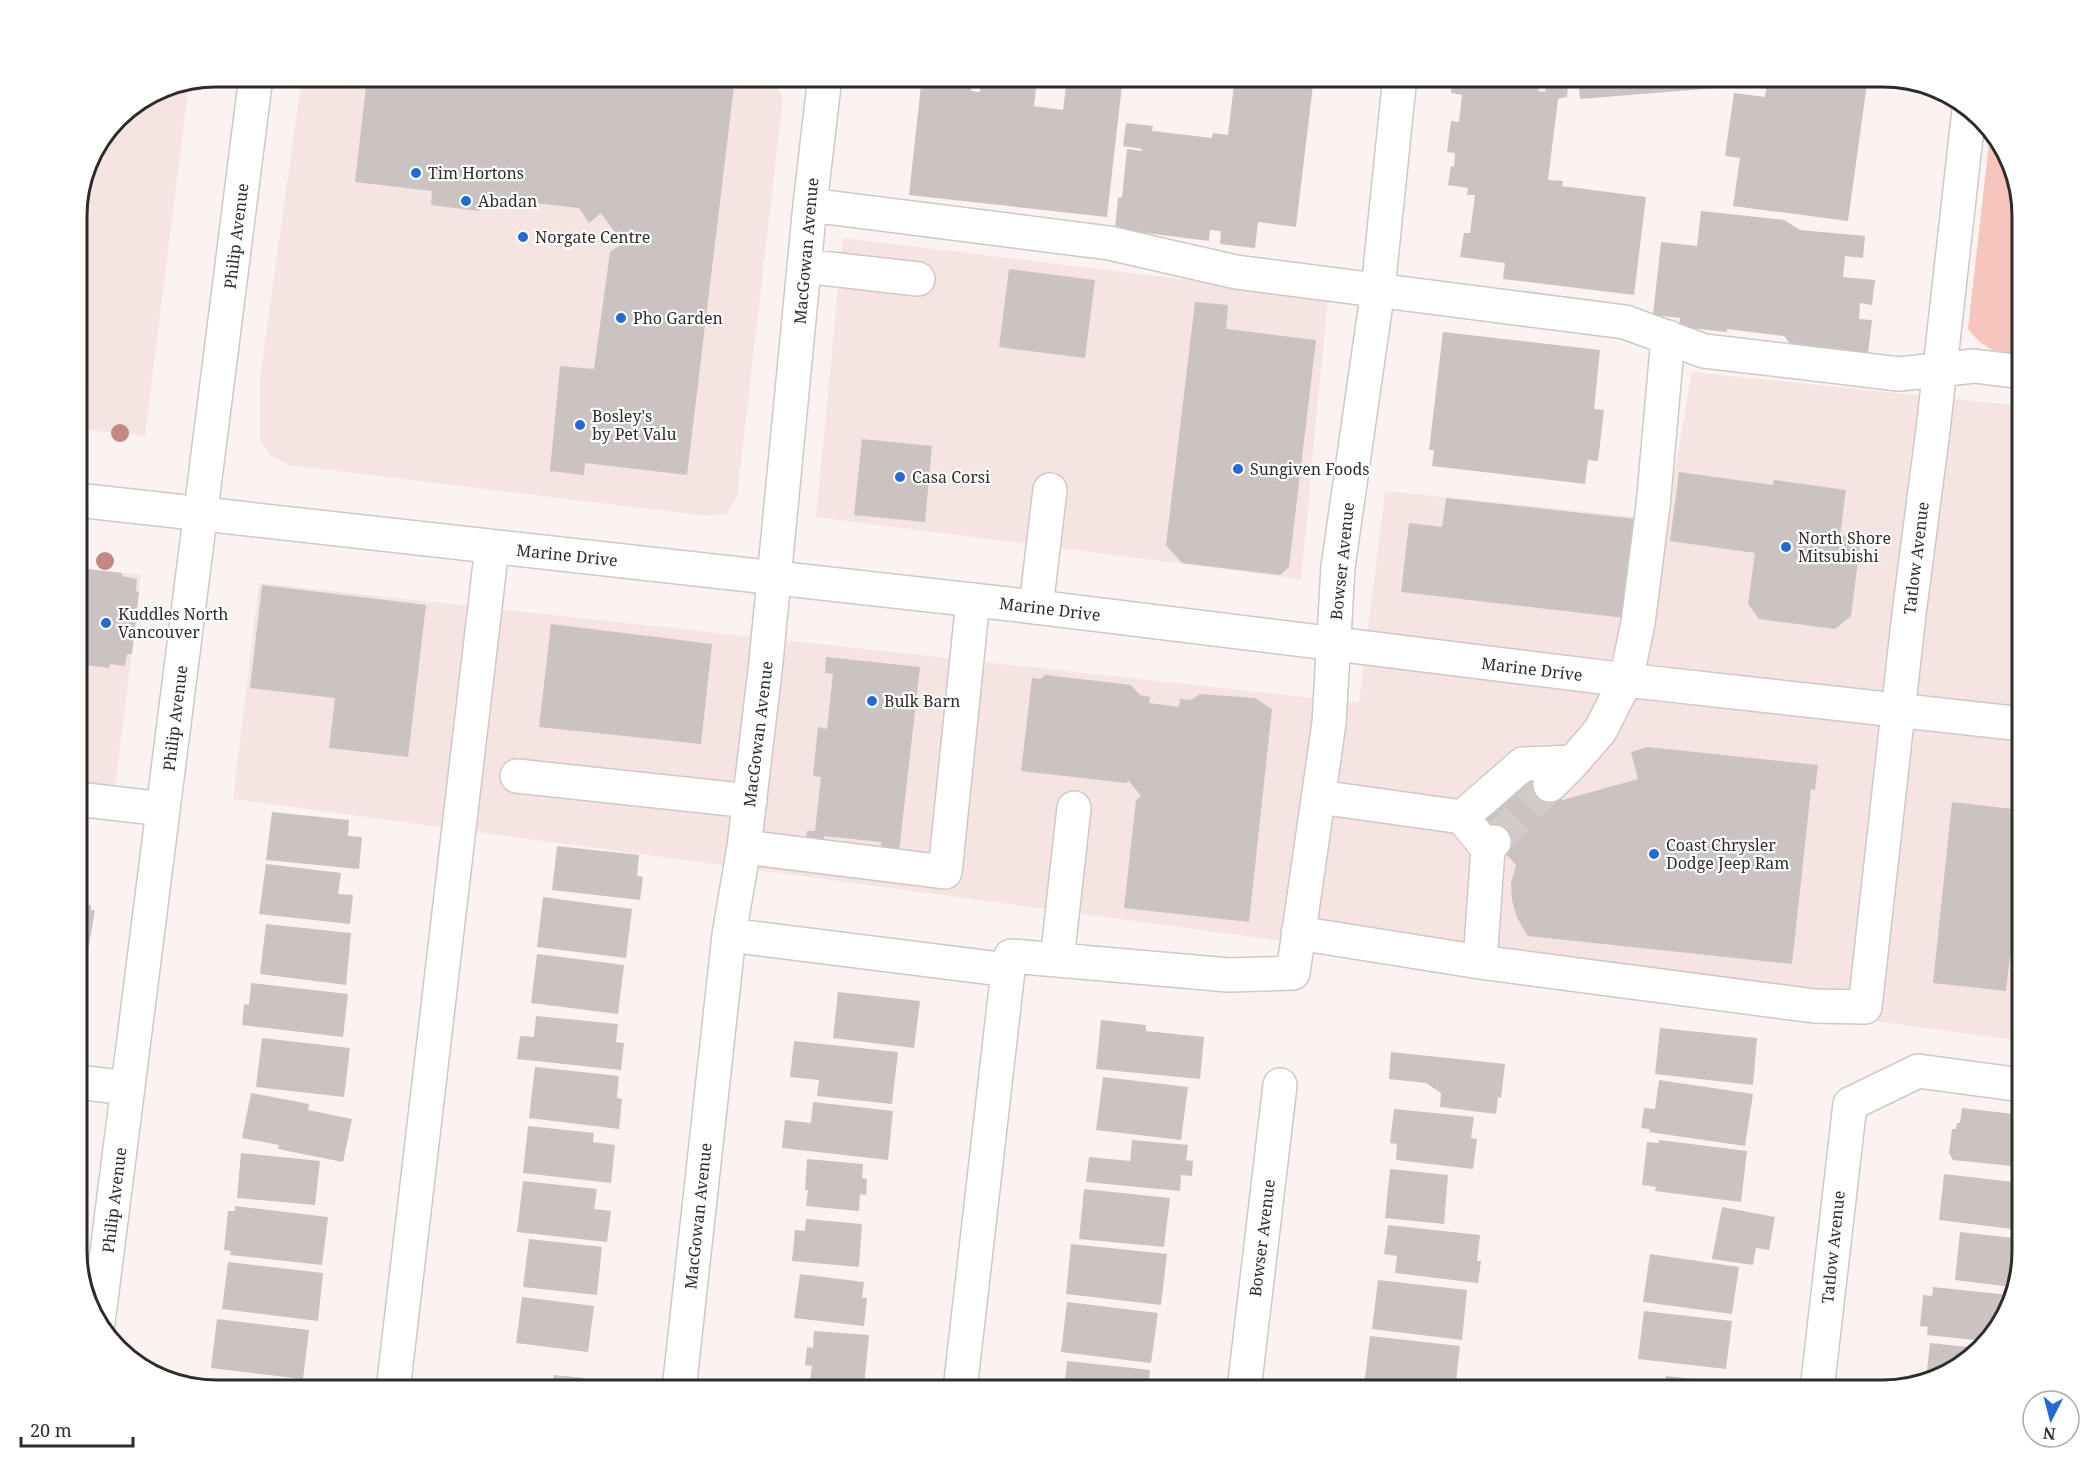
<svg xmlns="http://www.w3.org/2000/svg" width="2099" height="1467" font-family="'Noto Serif',serif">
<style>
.built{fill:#f5e4e2}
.green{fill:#f5c5be}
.building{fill:#cac3c2}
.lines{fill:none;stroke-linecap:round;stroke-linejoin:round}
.minor-tunnel{stroke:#d1cbc9;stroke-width:33;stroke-dasharray:33 16;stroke-linecap:butt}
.minor-casing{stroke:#cfc8c7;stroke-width:36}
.major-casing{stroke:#cfc8c7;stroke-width:36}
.minor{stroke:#fff;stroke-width:33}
.major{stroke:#fff;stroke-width:33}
.tree{fill:#c18884}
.poi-dot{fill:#226ad5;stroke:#fff;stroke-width:2}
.labels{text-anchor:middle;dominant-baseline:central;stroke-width:4.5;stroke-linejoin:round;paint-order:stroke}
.poi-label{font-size:16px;fill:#2e2b2b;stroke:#fff;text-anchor:start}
.street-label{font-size:16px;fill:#2e2b2b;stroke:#fff}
.rim{fill:none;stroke:#2e2b2b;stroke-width:3}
</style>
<rect width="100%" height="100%" fill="#faf3f1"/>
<path class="built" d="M 302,77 L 772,77 L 783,98 L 737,497 L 727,513 L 708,516 L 289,465 L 269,455 L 260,439 L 260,377 Z
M 189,82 L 145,436 L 77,429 L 77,207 L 91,155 L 118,117 L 163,87 Z
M 843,238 L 1328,297 L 1301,579 L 816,517 Z
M 1692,372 L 2022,406 L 2022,1041 L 233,799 L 259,583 L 1359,703 L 1385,491 L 1666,520 Z
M 77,568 L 141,575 L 115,788 L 77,783 Z"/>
<path class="green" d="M 1990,134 L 2008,154 L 2022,216 L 2022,355 C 1994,352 1986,351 1968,329 Z"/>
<path class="building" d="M 383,76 L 654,76 L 734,86 L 687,475 L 585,463 L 584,475 L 550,471 L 560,366 L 594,369 L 610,252 L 623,243 L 601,213 L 589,223 L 579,208 L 480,197 L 479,211 L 431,205 L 432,191 L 355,182 L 367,78 L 383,80 Z
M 922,76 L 973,76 L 971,91 L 980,92 L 981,76 L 1006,76 L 1037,80 L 1034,106 L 1063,110 L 1067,79 L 1122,85 L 1107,217 L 909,195 Z
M 1235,76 L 1314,76 L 1296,227 L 1258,222 L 1255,248 L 1220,244 L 1221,231 L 1210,230 L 1209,241 L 1115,229 L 1118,198 L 1122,197 L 1127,149 L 1142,151 L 1142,149 L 1123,146 L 1126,123 L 1153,126 L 1152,131 L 1212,138 L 1213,133 L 1228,135 Z
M 1453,76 L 1540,76 L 1538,91 L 1545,92 L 1547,76 L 1569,76 L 1567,97 L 1558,99 L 1548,180 L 1563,181 L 1562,186 L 1646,197 L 1634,295 L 1503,279 L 1505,263 L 1460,257 L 1464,233 L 1470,233 L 1475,195 L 1467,195 L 1468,188 L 1448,185 L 1451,166 L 1454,167 L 1455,153 L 1447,152 L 1451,121 L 1459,122 L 1462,95 L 1451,93 Z
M 1578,76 L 1715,76 L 1716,88 L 1580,99 Z
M 1768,76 L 1868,76 L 1848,221 L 1733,206 L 1740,158 L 1725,156 L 1734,93 L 1765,97 Z
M 1701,211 L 1784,220 L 1800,230 L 1865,236 L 1863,258 L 1845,256 L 1843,277 L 1875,280 L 1872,305 L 1860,303 L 1859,319 L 1872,320 L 1868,353 L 1791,345 L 1784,336 L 1727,329 L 1727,332 L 1679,327 L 1680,318 L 1653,315 L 1661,242 L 1697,246 Z
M 1009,269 L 1095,280 L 1085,358 L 999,347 Z
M 1195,302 L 1228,305 L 1226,329 L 1316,340 L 1289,567 L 1280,575 L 1182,563 L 1166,545 Z
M 1443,332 L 1600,350 L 1594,409 L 1604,410 L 1598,461 L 1588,460 L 1585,484 L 1432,466 L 1434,450 L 1429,450 Z
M 862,439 L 932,446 L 925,522 L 854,515 Z
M 1679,472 L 1773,485 L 1774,480 L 1846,490 L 1840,535 L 1861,537 L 1851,616 L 1835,629 L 1759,619 L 1748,604 L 1755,553 L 1670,541 Z
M 1446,498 L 1636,519 L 1625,618 L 1401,592 L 1409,523 L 1442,527 Z
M 77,568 L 122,573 L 122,576 L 137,579 L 136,591 L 139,592 L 132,654 L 127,654 L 125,666 L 110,664 L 109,668 L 77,664 Z
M 2021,580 L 2022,580 L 2022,621 L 2017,621 Z
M 262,585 L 426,605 L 408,757 L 329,748 L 335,698 L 250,688 Z
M 551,624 L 712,644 L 701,744 L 539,727 Z
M 826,657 L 920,667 L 899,852 L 881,850 L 881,842 L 824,836 L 823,846 L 805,844 L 807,831 L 815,831 L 821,777 L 813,776 L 818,727 L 827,729 L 833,674 L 825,673 Z
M 1046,675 L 1131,685 L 1140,695 L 1150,697 L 1149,703 L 1179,707 L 1180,699 L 1191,700 L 1200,694 L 1255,698 L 1272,709 L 1249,922 L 1124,908 L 1136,800 L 1141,796 L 1129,781 L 1126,783 L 1021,771 L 1032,678 L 1040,679 Z
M 1648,747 L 1818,765 L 1815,790 L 1811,789 L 1792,964 L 1528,936 L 1517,918 L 1512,900 L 1511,883 L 1516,865 L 1478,824 L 1536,771 L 1563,800 L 1638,779 L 1631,752 Z
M 1952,802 L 2022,810 L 2022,957 L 2010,955 L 2006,991 L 1933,983 Z
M 272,812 L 349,820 L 348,836 L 362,837 L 359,869 L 266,860 Z
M 557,846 L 639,855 L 637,876 L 643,877 L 640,900 L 552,890 Z
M 266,864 L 341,873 L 338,894 L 353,895 L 350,924 L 259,914 Z
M 543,897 L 632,909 L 626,958 L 537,947 Z
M 77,904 L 91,905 L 91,910 L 95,910 L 87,956 L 82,956 L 78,988 Z
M 266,924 L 351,933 L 346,985 L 260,974 Z
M 537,954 L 624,965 L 618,1014 L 531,1003 Z
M 251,983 L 348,994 L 343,1037 L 242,1025 L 244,1004 L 249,1005 Z
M 838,992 L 920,1001 L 914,1048 L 833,1038 Z
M 536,1016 L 618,1024 L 616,1042 L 624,1043 L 621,1070 L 517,1059 L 520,1036 L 534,1037 Z
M 1101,1020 L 1146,1025 L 1146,1031 L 1204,1037 L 1200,1079 L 1096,1069 Z
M 1660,1028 L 1757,1038 L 1753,1085 L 1655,1074 Z
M 262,1038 L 350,1048 L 344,1097 L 256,1087 Z
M 794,1041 L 898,1052 L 892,1104 L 817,1096 L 819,1080 L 790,1077 Z
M 1391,1052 L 1505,1064 L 1501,1098 L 1498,1097 L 1496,1114 L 1440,1107 L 1441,1093 L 1426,1083 L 1389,1079 Z
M 535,1067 L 619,1076 L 617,1098 L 622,1099 L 619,1129 L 529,1118 Z
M 1103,1077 L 1188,1087 L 1181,1140 L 1096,1130 Z
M 1659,1080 L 1753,1094 L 1745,1146 L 1649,1132 L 1650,1129 L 1641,1128 L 1644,1108 L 1655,1109 Z
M 251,1093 L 309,1104 L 308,1110 L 352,1119 L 343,1162 L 278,1149 L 279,1145 L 242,1138 Z
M 813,1102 L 893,1111 L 888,1160 L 782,1148 L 785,1120 L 811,1123 Z
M 1962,1108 L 2022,1115 L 2022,1167 L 1953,1160 L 1949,1153 L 1952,1129 L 1956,1129 L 1957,1123 L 1960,1123 Z
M 1394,1109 L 1474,1117 L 1471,1138 L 1477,1139 L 1473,1169 L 1396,1160 L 1397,1144 L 1390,1143 Z
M 528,1126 L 594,1133 L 593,1142 L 615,1145 L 611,1183 L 523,1173 Z
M 1132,1140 L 1188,1145 L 1186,1160 L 1193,1161 L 1192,1176 L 1181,1175 L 1180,1191 L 1086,1182 L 1089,1157 L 1130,1161 Z
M 1659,1140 L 1747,1151 L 1741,1202 L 1655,1191 L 1656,1187 L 1642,1185 L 1647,1142 L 1659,1143 Z
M 241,1153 L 320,1161 L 315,1205 L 237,1198 Z
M 807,1159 L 863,1164 L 862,1178 L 867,1179 L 866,1195 L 860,1194 L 859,1211 L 806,1206 L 808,1190 L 805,1190 Z
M 1390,1169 L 1448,1175 L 1444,1224 L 1385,1218 Z
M 1944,1174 L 2022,1183 L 2020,1230 L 1939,1220 Z
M 523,1181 L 597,1189 L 594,1209 L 611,1211 L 607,1242 L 517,1232 Z
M 1084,1189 L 1170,1198 L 1164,1247 L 1079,1239 Z
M 235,1206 L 328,1217 L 322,1265 L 230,1255 L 231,1251 L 224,1250 L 228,1211 L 235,1211 Z
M 1722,1207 L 1775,1217 L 1769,1250 L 1756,1248 L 1753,1265 L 1712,1259 Z
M 806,1219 L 862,1224 L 859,1267 L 792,1261 L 795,1230 L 805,1231 Z
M 1388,1225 L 1480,1235 L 1477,1261 L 1481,1261 L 1478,1283 L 1395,1273 L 1397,1256 L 1384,1254 Z
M 1960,1232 L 2022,1239 L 2022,1251 L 2011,1287 L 1955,1280 Z
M 529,1239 L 602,1247 L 597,1295 L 523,1287 Z
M 1071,1244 L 1167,1254 L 1161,1305 L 1066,1294 Z
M 1650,1254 L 1739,1267 L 1732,1314 L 1643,1302 Z
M 228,1262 L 323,1273 L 318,1321 L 222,1309 Z
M 800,1274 L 864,1282 L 862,1298 L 867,1298 L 864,1326 L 794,1318 Z
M 1378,1280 L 1467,1290 L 1462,1340 L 1372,1329 Z
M 1933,1287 L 2009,1295 L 1999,1329 L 1984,1341 L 1927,1335 L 1928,1327 L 1920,1326 L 1923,1295 L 1932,1296 Z
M 522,1297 L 594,1306 L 588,1352 L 516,1343 Z
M 1067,1302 L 1158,1313 L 1151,1363 L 1061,1352 Z
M 1644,1311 L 1732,1321 L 1726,1369 L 1638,1359 Z
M 217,1319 L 309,1330 L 303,1379 L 211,1368 Z
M 814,1331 L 869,1335 L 864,1386 L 810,1381 L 812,1366 L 805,1365 L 807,1347 L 813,1348 Z
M 1370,1336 L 1460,1346 L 1455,1390 L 1404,1390 L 1364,1386 Z
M 1930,1343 L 1977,1348 L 1945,1376 L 1926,1380 Z
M 1067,1361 L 1150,1370 L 1148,1390 L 1064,1390 Z
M 554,1375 L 584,1378 L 582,1390 L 519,1390 L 520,1385 L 552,1389 Z
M 1666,1376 L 1731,1383 L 1730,1390 L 1664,1390 Z
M 215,1379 L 282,1386 L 282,1390 L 214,1390 Z
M 779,1384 L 823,1389 L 822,1390 L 778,1390 Z"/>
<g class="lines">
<path class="minor-tunnel" d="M 1494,842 L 1550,785"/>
<g class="minor-casing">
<path id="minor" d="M 810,205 L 1109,243 L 1236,272 L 1625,322 L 1704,351 L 1899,374 L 1974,366 L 2022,372
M 804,266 L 918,279
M 1036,607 L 1050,490
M 517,776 L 750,801
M 1550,785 L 1573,762 L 1600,731 L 1626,680 L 1638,623 L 1653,506 L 1668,337
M 1319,797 L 1462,817 L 1488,849
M 77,799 L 163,809
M 1462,817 L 1523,764 L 1573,762
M 744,847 L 945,872 L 973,600
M 1298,933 L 1480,962 L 1814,1006 L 1865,1007 L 1909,614 L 1933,430 L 1969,110
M 729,935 L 1008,970 L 960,1390
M 1057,960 L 1074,808
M 1480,962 L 1488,849 L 1494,842
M 1008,970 L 1011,956 L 1229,975 L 1293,973 L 1329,723 L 1338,567 L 1378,289 L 1400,76
M 77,1082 L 128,1088
M 98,1323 L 256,76
M 393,1390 L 492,547
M 679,1390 L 729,935 L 744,847 L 766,662 L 810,205 L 825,76
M 1244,1390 L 1280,1085
M 1817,1390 L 1850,1104 L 1918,1071 L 2022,1085"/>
</g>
<g class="major-casing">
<path id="major" d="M 77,500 L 1036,607 L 1626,680 L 2022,724"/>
</g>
<use href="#minor" class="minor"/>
<use href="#major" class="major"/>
</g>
<g class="tree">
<circle cx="120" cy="433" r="9"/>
<circle cx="105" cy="561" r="9"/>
</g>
<g class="poi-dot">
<circle cx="416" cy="173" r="6"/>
<circle cx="466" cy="201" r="6"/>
<circle cx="523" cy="237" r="6"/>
<circle cx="621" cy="318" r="6"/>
<circle cx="580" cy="425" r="6"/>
<circle cx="1238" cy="469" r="6"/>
<circle cx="900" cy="477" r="6"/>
<circle cx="1786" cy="547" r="6"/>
<circle cx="106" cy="623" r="6"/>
<circle cx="872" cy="701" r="6"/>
<circle cx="1654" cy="854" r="6"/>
</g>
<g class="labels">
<g class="poi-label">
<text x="428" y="173">Tim Hortons</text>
<text x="478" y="201">Abadan</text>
<text x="535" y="237">Norgate Centre</text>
<text x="633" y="318">Pho Garden</text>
<text x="592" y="416">Bosley's<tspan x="592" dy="18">by Pet Valu</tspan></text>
<text x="1250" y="469">Sungiven Foods</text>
<text x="912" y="477">Casa Corsi</text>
<text x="1798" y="538">North Shore<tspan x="1798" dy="18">Mitsubishi</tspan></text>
<text x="118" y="614">Kuddles North<tspan x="118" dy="18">Vancouver</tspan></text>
<text x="884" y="701">Bulk Barn</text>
<text x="1666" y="845">Coast Chrysler<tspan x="1666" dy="18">Dodge Jeep Ram</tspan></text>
</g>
<g class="street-label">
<text transform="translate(236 236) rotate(-83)">Philip Avenue</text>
<text transform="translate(806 251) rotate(-85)">MacGowan Avenue</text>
<text transform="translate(567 555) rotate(6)">Marine Drive</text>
<text transform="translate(1916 558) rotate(-83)">Tatlow Avenue</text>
<text transform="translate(1342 561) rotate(-84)">Bowser Avenue</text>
<text transform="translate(1050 609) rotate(7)">Marine Drive</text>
<text transform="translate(1532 669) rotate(7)">Marine Drive</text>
<text transform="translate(175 718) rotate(-83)">Philip Avenue</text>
<text transform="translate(758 734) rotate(-83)">MacGowan Avenue</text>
<text transform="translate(114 1200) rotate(-83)">Philip Avenue</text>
<text transform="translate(698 1216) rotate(-84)">MacGowan Avenue</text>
<text transform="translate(1262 1238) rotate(-83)">Bowser Avenue</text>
<text transform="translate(1833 1247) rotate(-84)">Tatlow Avenue</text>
</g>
</g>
<path d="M0 0H2099V1467H0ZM216 87H1883A129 129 0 0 1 2012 216V1251A129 129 0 0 1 1883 1380H216A129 129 0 0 1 87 1251V216A129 129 0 0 1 216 87Z" fill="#fff" fill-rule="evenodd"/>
<path class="rim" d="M216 87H1883A129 129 0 0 1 2012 216V1251A129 129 0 0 1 1883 1380H216A129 129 0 0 1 87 1251V216A129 129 0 0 1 216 87Z"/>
<g transform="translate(2051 1419) rotate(186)"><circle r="28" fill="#ffffff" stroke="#abaaaa" stroke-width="1.5"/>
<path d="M0-4.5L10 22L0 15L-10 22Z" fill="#226ad5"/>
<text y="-9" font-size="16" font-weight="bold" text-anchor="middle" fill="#2e2b2b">N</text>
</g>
<path d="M21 1437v9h112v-9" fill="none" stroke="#2e2b2b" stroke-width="3"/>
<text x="30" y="1437" font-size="18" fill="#2e2b2b" stroke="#ffffff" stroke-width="4.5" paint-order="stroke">20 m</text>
</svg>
